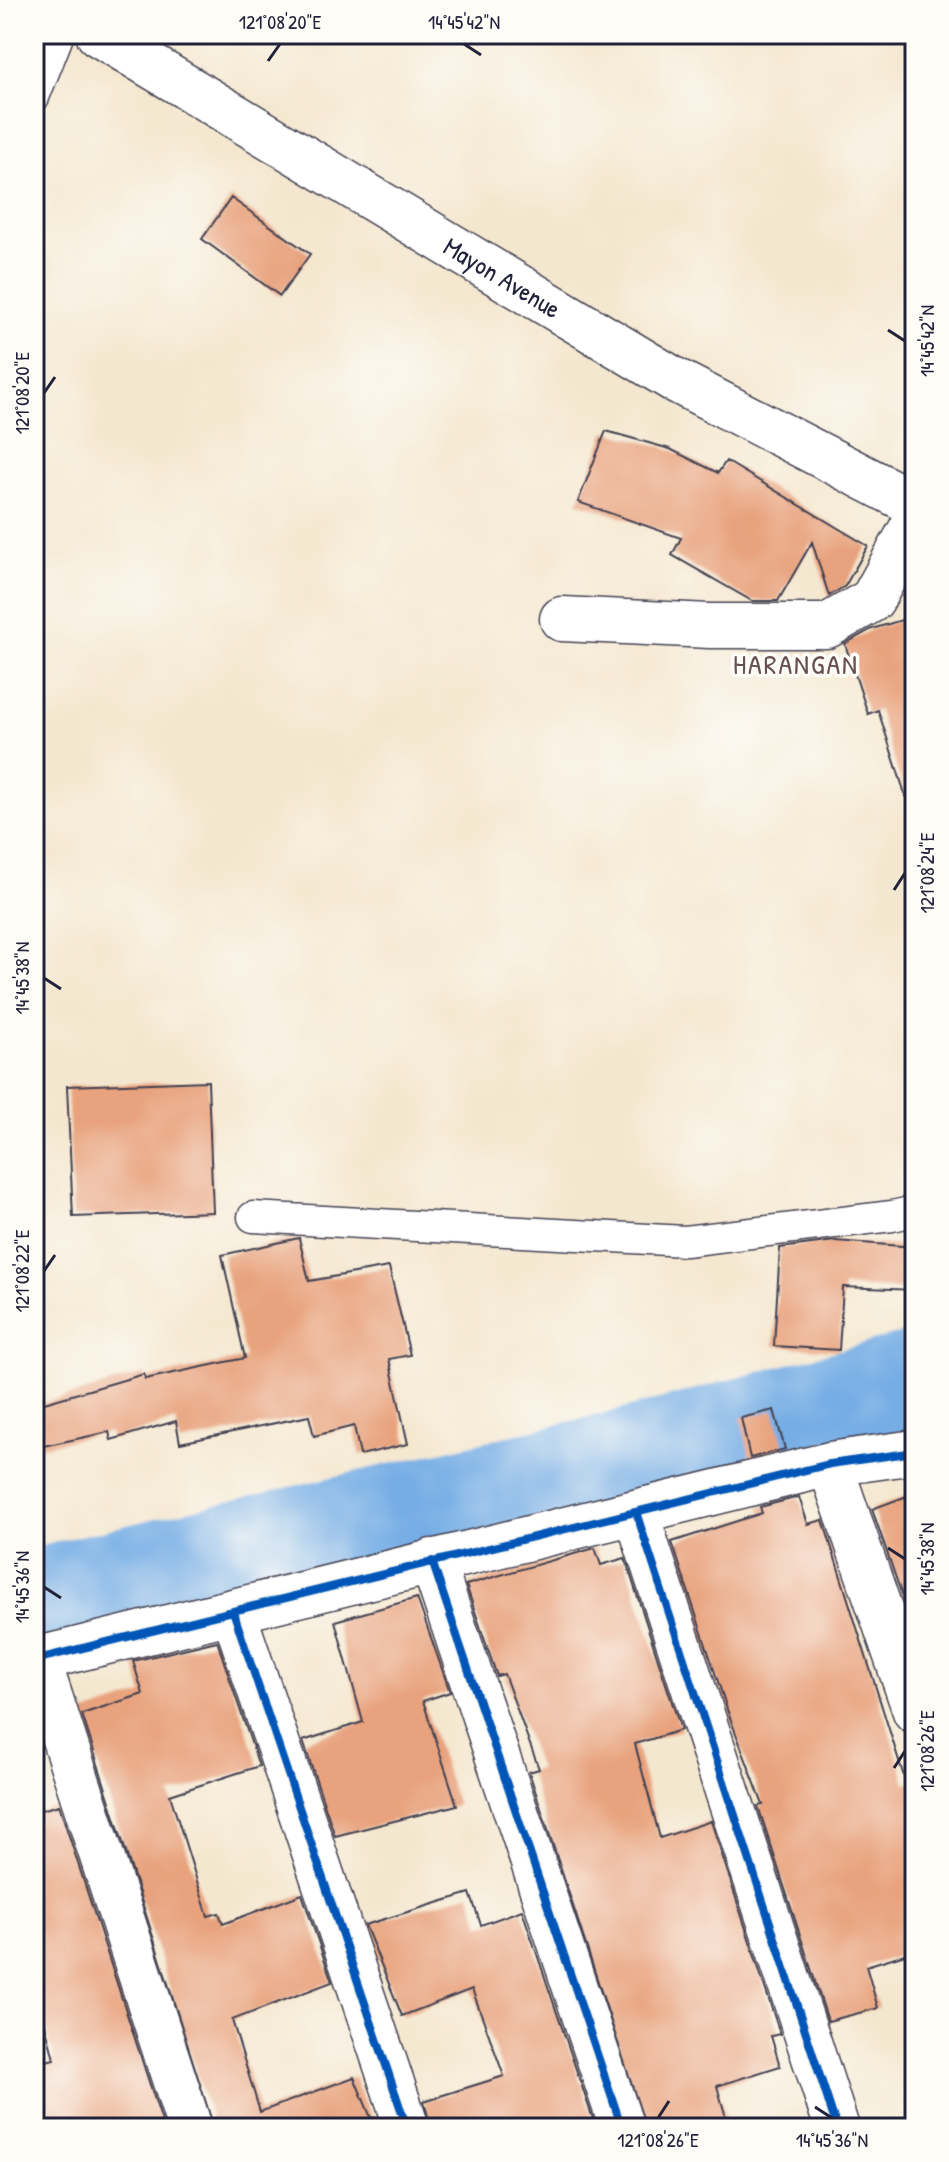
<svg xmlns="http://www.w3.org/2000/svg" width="949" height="2162" font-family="'Patrick Hand',sans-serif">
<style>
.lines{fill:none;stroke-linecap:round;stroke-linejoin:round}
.river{stroke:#76ade5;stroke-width:98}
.building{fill:#e8a27d}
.service-casing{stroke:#424051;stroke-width:33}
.minor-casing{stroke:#424051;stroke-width:47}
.secondary-casing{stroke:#424051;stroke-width:47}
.service{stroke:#fff;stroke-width:30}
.minor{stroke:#fff;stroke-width:44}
.secondary{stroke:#fff;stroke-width:44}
.cycleway-casing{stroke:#fdfcf7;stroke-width:13}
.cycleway{stroke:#0057b8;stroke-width:8}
.ticks{fill:none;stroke:#22223b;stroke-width:3}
.labels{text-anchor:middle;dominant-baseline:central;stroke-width:7;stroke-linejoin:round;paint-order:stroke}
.street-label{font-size:26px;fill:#22223b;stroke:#fdfcf7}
.neighbourhood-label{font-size:28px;letter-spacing:2px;fill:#674f52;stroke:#fdfcf7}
.neatline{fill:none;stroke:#22223b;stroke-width:3}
.ticks-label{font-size:20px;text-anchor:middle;fill:#22223b}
</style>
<rect width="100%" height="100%" fill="#fdfcf7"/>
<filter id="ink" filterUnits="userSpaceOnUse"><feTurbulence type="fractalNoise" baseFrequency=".0125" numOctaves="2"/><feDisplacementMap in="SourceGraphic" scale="16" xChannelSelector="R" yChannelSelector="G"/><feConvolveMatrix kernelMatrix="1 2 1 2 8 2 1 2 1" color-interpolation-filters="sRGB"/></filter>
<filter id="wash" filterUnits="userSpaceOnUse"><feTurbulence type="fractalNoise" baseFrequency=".006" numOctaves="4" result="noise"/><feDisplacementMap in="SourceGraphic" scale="32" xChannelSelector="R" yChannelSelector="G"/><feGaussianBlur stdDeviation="1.8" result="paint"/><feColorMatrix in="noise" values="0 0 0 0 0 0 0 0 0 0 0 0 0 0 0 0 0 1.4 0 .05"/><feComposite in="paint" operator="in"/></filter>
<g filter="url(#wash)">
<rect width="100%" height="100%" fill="#f4e7cf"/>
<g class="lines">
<path class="river" d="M 34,1597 L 629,1458 L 915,1380"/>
</g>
<g id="blocks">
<path class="building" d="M 231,198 L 310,254 L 280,296 L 202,239 Z
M 606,431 L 670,449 L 718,473 L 726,461 L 868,546 L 845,586 L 829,596 L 812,542 L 778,601 L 752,601 L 672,555 L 681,538 L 578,502 Z
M 915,616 L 915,796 L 906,797 L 878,710 L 868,714 L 845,644 L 872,629 Z
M 208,1081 L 213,1212 L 73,1217 L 67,1086 Z
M 299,1238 L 309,1281 L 389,1267 L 410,1355 L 389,1359 L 408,1444 L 360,1455 L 354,1426 L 314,1436 L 309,1416 L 180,1443 L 176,1421 L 111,1440 L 109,1432 L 34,1448 L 34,1406 L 144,1374 L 145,1379 L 245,1358 L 222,1255 Z
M 835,1241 L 915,1247 L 915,1290 L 843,1287 L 839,1350 L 774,1346 L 780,1248 Z
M 774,1410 L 785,1449 L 750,1458 L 741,1418 Z
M 915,1493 L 915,1600 L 905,1604 L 872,1509 Z
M 799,1497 L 808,1524 L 823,1520 L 906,1783 L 915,1780 L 915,1951 L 866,1966 L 878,2008 L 828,2021 L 758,1806 L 763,1805 L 729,1715 L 672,1542 L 762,1513 L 760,1507 Z
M 595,1548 L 601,1565 L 625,1558 L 681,1730 L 635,1744 L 660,1838 L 711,1821 L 780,2034 L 771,2036 L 780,2066 L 717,2086 L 729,2128 L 646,2128 L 529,1772 L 539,1769 L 504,1674 L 497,1676 L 466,1585 Z
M 417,1598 L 450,1692 L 423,1701 L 457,1805 L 335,1836 L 303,1741 L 363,1722 L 335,1621 Z
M 217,1641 L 259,1766 L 170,1795 L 208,1916 L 219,1913 L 223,1924 L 302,1894 L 332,1982 L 232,2020 L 260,2112 L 354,2077 L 371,2118 L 377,2117 L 381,2128 L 214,2128 L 82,1714 L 143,1694 L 133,1661 Z
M 59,1805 L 164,2128 L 34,2128 L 34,2064 L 54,2059 L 34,1982 L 34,1812 Z
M 470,1893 L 481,1925 L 522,1910 L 596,2128 L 431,2128 L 424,2101 L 504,2076 L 472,1989 L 402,2016 L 365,1925 Z"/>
</g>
</g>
<g filter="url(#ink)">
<use href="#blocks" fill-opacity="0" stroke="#424051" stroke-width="2"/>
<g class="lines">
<g class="service-casing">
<path id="service" d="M 34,97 L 59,34
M 253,1217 L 685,1241 L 892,1216 L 915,1211"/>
</g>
<g class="minor-casing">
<path id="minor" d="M 562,619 L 710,626 L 827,626 L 872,600 L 915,522
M 830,1464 L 915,1711
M 636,1512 L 837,2128
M 432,1561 L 622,2128
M 233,1611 L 407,2128
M 38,1659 L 190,2128
M 34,1660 L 830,1464 L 915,1452"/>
</g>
<g class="secondary-casing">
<g id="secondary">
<path id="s1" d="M 98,34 L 673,379 L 915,504"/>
</g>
</g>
<use href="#service" class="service"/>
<use href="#minor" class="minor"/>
<use href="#secondary" class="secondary"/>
<g class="cycleway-casing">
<path id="cycleway" d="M 636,1512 L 837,2128
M 432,1561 L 622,2128
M 233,1611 L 407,2128
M 34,1660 L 830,1464 L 915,1452"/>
</g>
<use href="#cycleway" class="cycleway"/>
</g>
</g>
<path class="ticks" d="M 464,44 L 481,55M 268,61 L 280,44M 888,330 L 905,341M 44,393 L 55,377M 894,890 L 905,873M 44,978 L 61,989M 44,1271 L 55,1255M 888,1548 L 905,1559M 44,1587 L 61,1598M 894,1768 L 905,1751M 815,2107 L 832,2118M 658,2118 L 669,2101"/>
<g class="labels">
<g class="street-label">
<text stroke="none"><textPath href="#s1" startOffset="472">Mayon Avenue</textPath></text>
</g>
<g class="neighbourhood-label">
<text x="796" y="664">HARANGAN</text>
</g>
</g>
<rect width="949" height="2162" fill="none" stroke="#fdfcf7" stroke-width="88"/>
<rect x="44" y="44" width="861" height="2074" class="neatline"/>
<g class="ticks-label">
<text x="280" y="29">121°08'20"E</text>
<text x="464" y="29">14°45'42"N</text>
<text transform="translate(927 341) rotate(-90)" y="7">14°45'42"N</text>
<text transform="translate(22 393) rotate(-90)" y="7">121°08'20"E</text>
<text transform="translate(927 873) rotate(-90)" y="7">121°08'24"E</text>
<text transform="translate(22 978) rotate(-90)" y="7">14°45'38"N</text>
<text transform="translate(22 1271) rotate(-90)" y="7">121°08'22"E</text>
<text transform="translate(927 1559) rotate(-90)" y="7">14°45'38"N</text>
<text transform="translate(22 1587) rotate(-90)" y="7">14°45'36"N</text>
<text transform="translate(927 1751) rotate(-90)" y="7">121°08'26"E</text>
<text x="658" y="2147">121°08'26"E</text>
<text x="832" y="2147">14°45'36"N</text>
</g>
</svg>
